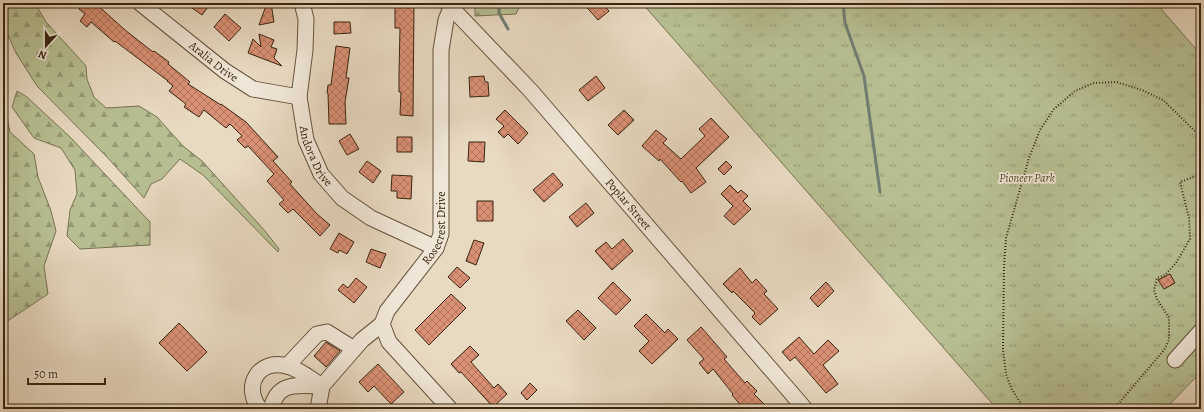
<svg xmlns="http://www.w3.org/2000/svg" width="1204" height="412" font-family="Alegreya,serif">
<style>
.forest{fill:url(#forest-firs);stroke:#787250}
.park{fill:url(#park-tufts);stroke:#787250}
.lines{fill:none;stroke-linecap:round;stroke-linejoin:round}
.stream{stroke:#727d73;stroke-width:3}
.building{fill:url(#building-cross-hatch);stroke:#39240e}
.minor-casing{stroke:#65513b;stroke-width:17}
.path{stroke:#39240e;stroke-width:2;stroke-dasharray:1 2;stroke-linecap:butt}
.minor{stroke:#f0e6d7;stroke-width:15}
.labels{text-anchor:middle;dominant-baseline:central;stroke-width:3.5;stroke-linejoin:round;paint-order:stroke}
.street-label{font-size:12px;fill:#39240e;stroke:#f0e6d7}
.park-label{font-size:12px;font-style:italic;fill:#584b2f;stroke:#f0e6d7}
</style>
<defs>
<pattern id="forest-firs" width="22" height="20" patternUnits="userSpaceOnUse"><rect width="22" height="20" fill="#b7bf92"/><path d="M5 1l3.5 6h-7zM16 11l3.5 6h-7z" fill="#969b76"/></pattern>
<pattern id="park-tufts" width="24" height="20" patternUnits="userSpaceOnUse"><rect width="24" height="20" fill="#b7bf92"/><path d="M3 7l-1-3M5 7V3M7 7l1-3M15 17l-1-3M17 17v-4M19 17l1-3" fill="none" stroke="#969b76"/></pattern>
<pattern id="building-cross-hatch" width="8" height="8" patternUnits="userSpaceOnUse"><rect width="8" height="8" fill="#da9074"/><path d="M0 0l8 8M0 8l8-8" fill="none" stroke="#b2755e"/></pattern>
</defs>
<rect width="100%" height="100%" fill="#e8d9c1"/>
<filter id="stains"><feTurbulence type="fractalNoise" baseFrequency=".005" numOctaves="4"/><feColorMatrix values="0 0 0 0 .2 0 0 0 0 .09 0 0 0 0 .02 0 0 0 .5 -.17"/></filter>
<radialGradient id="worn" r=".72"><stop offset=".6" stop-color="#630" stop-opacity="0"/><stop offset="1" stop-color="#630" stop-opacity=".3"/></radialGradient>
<path class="forest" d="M 3,3 L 35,3 L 46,22 L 86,66 L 87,79 L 94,97 L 106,108 L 139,106 L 157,117 L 183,146 L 202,161 L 265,231 L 279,249 L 278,252 L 203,175 L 180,159 L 162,179 L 151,184 L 144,198 L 106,156 L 37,86 L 16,53 L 3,24 Z
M 475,3 L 521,3 L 516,14 L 475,16 Z
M 17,91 L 27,97 L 70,137 L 150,222 L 150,245 L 80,249 L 67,236 L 70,210 L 77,194 L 75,170 L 61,148 L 34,138 L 12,107 Z
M 3,99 L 10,132 L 34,154 L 38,177 L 51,211 L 56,231 L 44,266 L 48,294 L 3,324 Z"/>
<path class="park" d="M 642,3 L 1156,3 L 1201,55 L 1201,372 L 1165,409 L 997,409 Z"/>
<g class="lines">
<path class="stream" d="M 499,3 L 499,13 L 508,29
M 843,3 L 845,23 L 864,76 L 880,192"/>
</g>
<path class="building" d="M 84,3 L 95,3 L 125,30 L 153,52 L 154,51 L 169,62 L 168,64 L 190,82 L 188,84 L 221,105 L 221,104 L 246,122 L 278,157 L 273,161 L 292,182 L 290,184 L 317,214 L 330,225 L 320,236 L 293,209 L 288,213 L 279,204 L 284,200 L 267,181 L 274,174 L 248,146 L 245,148 L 237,140 L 242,136 L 230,124 L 226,128 L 204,110 L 199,117 L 184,107 L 186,104 L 169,91 L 173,86 L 167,81 L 168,81 L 115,41 L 114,42 L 91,22 L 87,27 L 80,21 L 85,14 L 79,9 Z
M 185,3 L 211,3 L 202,15 Z
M 267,3 L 271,3 L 274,22 L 259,25 Z
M 395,3 L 414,3 L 413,116 L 400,115 L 401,92 L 399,92 L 399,74 L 400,28 L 395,28 Z
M 583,3 L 602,3 L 609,11 L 598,20 Z
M 225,14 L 241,28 L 229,41 L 214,27 Z
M 334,22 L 350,22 L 351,33 L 334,34 Z
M 259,34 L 274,40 L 271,47 L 277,49 L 274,58 L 282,66 L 248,53 L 253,39 L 261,47 Z
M 336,46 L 350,48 L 346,78 L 349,78 L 345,102 L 346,124 L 329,124 L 328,93 L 327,93 L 328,85 L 331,85 Z
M 484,76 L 485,82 L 488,82 L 489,96 L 470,97 L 469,77 Z
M 596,76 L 605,88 L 588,101 L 579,90 Z
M 505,110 L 528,133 L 518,144 L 508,134 L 504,138 L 498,132 L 504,126 L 496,119 Z
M 624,110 L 634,120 L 618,135 L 608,125 Z
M 711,118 L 729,137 L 696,168 L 706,182 L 691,193 L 682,181 L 681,182 L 660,159 L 659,161 L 642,146 L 656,130 L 667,139 L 663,143 L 681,159 L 705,136 L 699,129 Z
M 350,134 L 359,149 L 347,155 L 339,141 Z
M 397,137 L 412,137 L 412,152 L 397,152 Z
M 469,142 L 485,142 L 484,162 L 468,161 Z
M 367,161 L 381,171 L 373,183 L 359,172 Z
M 726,161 L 732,167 L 724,175 L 718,169 Z
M 553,173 L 563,185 L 544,202 L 533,190 Z
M 392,175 L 412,176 L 411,199 L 397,198 L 397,191 L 391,191 Z
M 730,185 L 738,193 L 741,190 L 748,196 L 743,201 L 751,209 L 734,225 L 724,216 L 733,206 L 721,194 Z
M 477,201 L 493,201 L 493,221 L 477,221 Z
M 586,203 L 594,213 L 577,227 L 569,217 Z
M 339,233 L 354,242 L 347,254 L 339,250 L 338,253 L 330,249 Z
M 623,239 L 633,251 L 612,270 L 595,251 L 606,242 L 612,249 Z
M 474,240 L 484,243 L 476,265 L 466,261 Z
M 371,249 L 386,254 L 380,268 L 366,262 Z
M 457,267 L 470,278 L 460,288 L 448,277 Z
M 740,268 L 752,283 L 756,279 L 767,291 L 764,294 L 778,309 L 760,325 L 752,317 L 755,313 L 733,291 L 732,293 L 723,284 Z
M 1170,274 L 1175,283 L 1164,289 L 1158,280 Z
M 356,278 L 367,287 L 354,303 L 338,290 L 343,284 L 348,288 Z
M 613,282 L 631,300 L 616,315 L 598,298 Z
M 826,282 L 834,291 L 818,307 L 810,298 Z
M 451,294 L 466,308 L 429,345 L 415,330 Z
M 578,310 L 596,328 L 584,340 L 566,321 Z
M 646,314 L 665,333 L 668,329 L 678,339 L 652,364 L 639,351 L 649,341 L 634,326 Z
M 179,323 L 207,352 L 187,371 L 159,343 Z
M 701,327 L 727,357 L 724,359 L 745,383 L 747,381 L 757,391 L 754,394 L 769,409 L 744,409 L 732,395 L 733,394 L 713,369 L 708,374 L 699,363 L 704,359 L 687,340 Z
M 799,337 L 814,354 L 828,340 L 839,351 L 823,365 L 838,384 L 826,393 L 795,357 L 790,361 L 782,352 Z
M 326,342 L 340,351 L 326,367 L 314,356 Z
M 470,346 L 479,355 L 471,362 L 494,388 L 498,384 L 507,394 L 493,407 L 461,372 L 459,373 L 451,364 Z
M 378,364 L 404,392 L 391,404 L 374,386 L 368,392 L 359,382 Z
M 530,383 L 537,390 L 527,400 L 521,393 Z"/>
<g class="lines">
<g class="minor-casing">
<g id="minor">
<path id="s1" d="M 140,3 L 225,71 L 253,89 L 299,97"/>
<path id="s2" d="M 302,3 L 306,19 L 305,50 L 299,97 L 306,140 L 321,174 L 342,198 L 371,218 L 436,248"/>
<path id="s3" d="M 447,3 L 531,91 L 805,409"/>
<path d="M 1175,360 L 1201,331"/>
<path d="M 287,366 L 317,334 L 327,332 L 354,349"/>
<path d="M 260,409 C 242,387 258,358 287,366 C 299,369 311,379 322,386"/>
<path d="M 271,409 C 278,380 298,386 322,386"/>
<path d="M 318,409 L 322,386 L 362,340 L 382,324"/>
<path id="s4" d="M 450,409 L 389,342 L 382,324 L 387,311 L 436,248 L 441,234 L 441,50 L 446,20 L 453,3"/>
</g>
</g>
<path class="path" d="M 1026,409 L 1021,404 L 1011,388 L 1006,374 L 1003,350 L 1004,267 L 1006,238 L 1029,158 L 1040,130 L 1054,109 L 1075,91 L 1094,83 L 1116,82 L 1142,90 L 1163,100 L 1201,137
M 1114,409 L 1164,350 L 1169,340 L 1169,318 L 1157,299 L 1154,290 L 1157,278 L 1165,275 L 1176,263 L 1190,239 L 1189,218 L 1180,182 L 1196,176 L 1201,172"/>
<use href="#minor" class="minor"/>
</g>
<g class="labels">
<g class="street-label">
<text stroke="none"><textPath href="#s1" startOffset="94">Aralia Drive</textPath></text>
<text stroke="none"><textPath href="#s2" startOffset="157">Andora Drive</textPath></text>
<text stroke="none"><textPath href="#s3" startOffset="271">Poplar Street</textPath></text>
<text stroke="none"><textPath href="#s4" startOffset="223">Rosecrest Drive</textPath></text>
</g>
<g class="park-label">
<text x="1027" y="178">Pioneer Park</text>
</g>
</g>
<rect width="1204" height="412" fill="none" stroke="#e8d9c1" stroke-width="16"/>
<rect x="4" y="4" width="1196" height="404" fill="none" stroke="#39240e" stroke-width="2"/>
<rect x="8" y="8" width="1188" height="396" fill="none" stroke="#39240e"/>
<g transform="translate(46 46) rotate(201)" stroke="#f0e6d7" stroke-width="3" paint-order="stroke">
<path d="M0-3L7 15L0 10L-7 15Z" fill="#39240e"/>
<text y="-6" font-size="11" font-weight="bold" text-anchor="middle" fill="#39240e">N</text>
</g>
<path d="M28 378v6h77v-6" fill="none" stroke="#39240e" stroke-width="2"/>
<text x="34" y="378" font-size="12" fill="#39240e" stroke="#f0e6d7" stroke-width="3" paint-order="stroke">50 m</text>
<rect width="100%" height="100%" filter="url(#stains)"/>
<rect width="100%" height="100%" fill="url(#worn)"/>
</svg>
